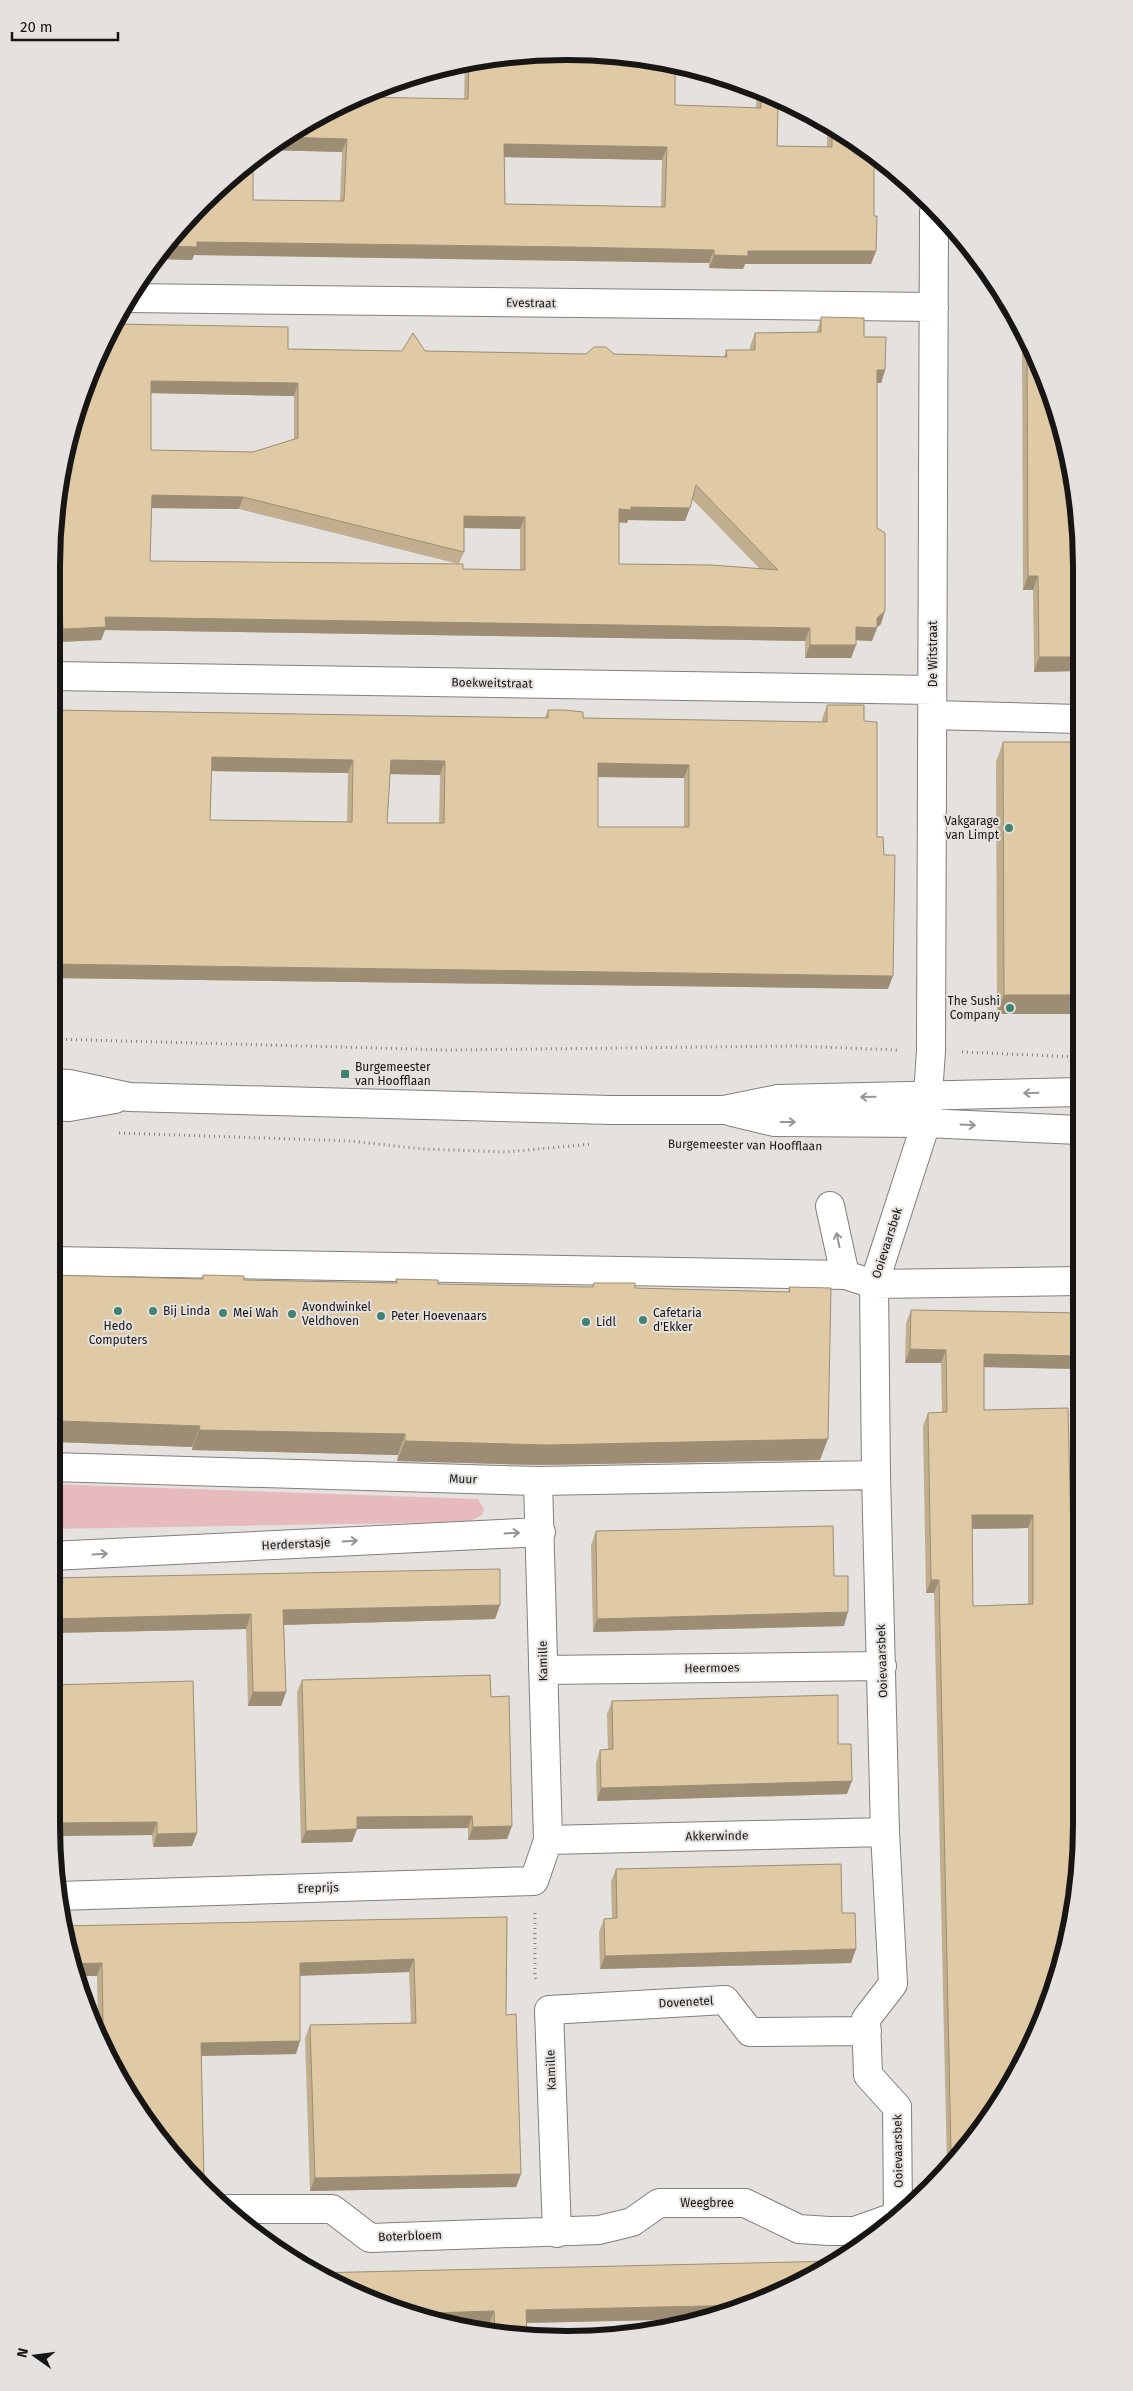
<svg xmlns="http://www.w3.org/2000/svg" width="1133" height="2391" font-family="'Fira Sans',sans-serif">
<style>
.green{fill:#e7bbbe}
.lines{fill:none;stroke-linecap:round;stroke-linejoin:round}
.minor-casing{stroke:#827f7d;stroke-width:30}
.major-casing{stroke:#827f7d;stroke-width:30}
.path{stroke:#82807e;stroke-width:3;stroke-dasharray:1 4;stroke-linecap:butt}
.minor{stroke:#fff;stroke-width:28}
.major{stroke:#fff;stroke-width:28}
.wall{fill:#c0ae8e;fill-rule:evenodd}
.shaded-wall{fill:#9c8d74}
.building{fill:#dfcaa5;stroke:#9c8d74;fill-rule:evenodd}
.oneway{stroke:#979696}
.poi-dot{fill:#428271;stroke:#e4e1de;stroke-width:2}
.labels{text-anchor:middle;dominant-baseline:central;stroke-width:4;stroke-linejoin:round;paint-order:stroke}
.street-label{font-size:12px;fill:#171615;stroke:#e4e1de}
.poi-label{font-size:12px;fill:#171615;stroke:#e4e1de;text-anchor:start}
.rim{fill:none;stroke:#171615;stroke-width:6}
</style>
<rect width="100%" height="100%" fill="#e4e1de"/>
<path class="green" d="M 51,1484 L 478,1499 L 484,1509 L 482,1515 L 468,1522 L 51,1529 Z"/>
<g class="lines">
<g class="minor-casing">
<path id="minor" d="M 128,298 L 934,307
M 51,676 L 932,690
M 932,715 L 1078,719
M 830,1206 L 845,1275
M 51,1261 L 845,1275 L 874,1284 L 1080,1281
M 51,1467 L 538,1481 L 876,1475
M 51,1556 L 541,1532
M 543,1670 L 882,1666
M 548,1840 L 885,1832
M 58,1896 L 534,1881 L 548,1840 L 538,1481
M 227,2209 L 332,2209 L 370,2238 L 599,2230 L 632,2222 L 659,2203 L 745,2203 L 799,2229 L 829,2231 L 855,2231 L 900,2215
M 898,2215 L 897,2107 L 868,2075 L 866,2019 L 893,1984 L 885,1832 L 876,1475 L 874,1284 L 926,1123 L 931,1051 L 934,212
M 557,2233 L 549,2010 L 725,2000 L 750,2032 L 867,2031"/>
</g>
<g class="major-casing">
<path id="major" d="M 51,1083 L 69,1084 L 129,1097 L 611,1110 L 724,1110 L 778,1099 L 1079,1092
M 51,1106 L 69,1107 L 115,1099
M 732,1112 L 774,1122 L 926,1123 L 1079,1130"/>
</g>
<path class="path" d="M 51,1039 L 449,1050 L 793,1046 L 899,1050
M 962,1052 L 1079,1057
M 119,1133 L 350,1141 L 423,1149 L 507,1152 L 592,1144
M 535,1913 L 535,1977 L 537,1981"/>
<use href="#minor" class="minor"/>
<use href="#major" class="major"/>
</g>
<path class="wall" d="M 566,51 L 675,105 L 756,108 L 757,88 L 763,90 L 775,108 L 777,146 L 827,147 L 827,127 L 874,154 L 874,216 L 876,251 L 871,264 L 745,264 L 743,269 L 709,268 L 709,263 L 568,260 L 194,255 L 192,260 L 159,259 L 159,255 L 202,202 L 253,200 L 340,201 L 342,152 L 266,150 L 280,138 L 464,99 L 465,61 L 466,61 ZM 504,157 L 662,160 L 661,207 L 505,204 Z
M 821,317 L 864,337 L 885,370 L 881,383 L 877,383 L 877,528 L 881,624 L 877,627 L 872,641 L 856,640 L 856,645 L 851,658 L 805,658 L 805,641 L 105,630 L 101,640 L 58,642 L 57,626 L 90,370 L 288,349 L 724,357 L 726,350 L 750,350 L 750,346 L 755,333 L 817,332 ZM 151,393 L 294,396 L 294,439 L 253,452 L 151,450 ZM 692,499 L 760,569 L 619,564 L 619,522 L 627,523 L 628,520 L 685,521 ZM 151,508 L 239,509 L 459,564 L 150,561 ZM 464,528 L 520,529 L 520,570 L 463,569 L 459,564 L 464,552 Z
M 1022,334 L 1042,369 L 1078,671 L 1034,672 L 1033,590 L 1023,590 Z
M 827,705 L 864,721 L 877,837 L 888,989 L 51,978 L 51,710 L 545,718 L 548,710 L 583,718 L 822,722 L 822,719 ZM 212,771 L 348,773 L 347,822 L 210,820 ZM 390,774 L 440,775 L 439,823 L 387,823 ZM 598,777 L 684,778 L 684,827 L 598,827 Z
M 1003,742 L 1079,1014 L 997,1014 L 996,762 Z
M 51,1275 L 201,1279 L 203,1275 L 244,1280 L 395,1283 L 396,1279 L 438,1284 L 592,1287 L 594,1283 L 635,1288 L 788,1292 L 789,1287 L 820,1460 L 538,1465 L 397,1461 L 398,1455 L 192,1450 L 192,1447 L 56,1442 L 54,1447 L 51,1447 Z
M 911,1310 L 1080,1313 L 1080,1369 L 984,1367 L 984,1410 L 1068,1408 L 1072,1642 L 1077,1830 L 954,2164 L 952,2166 L 947,2166 L 934,1593 L 926,1593 L 923,1426 L 928,1413 L 942,1412 L 941,1363 L 905,1363 L 906,1323 ZM 1028,1528 L 1028,1604 L 973,1606 L 972,1529 Z
M 596,1531 L 834,1576 L 844,1626 L 593,1632 L 591,1545 Z
M 51,1578 L 500,1605 L 495,1619 L 284,1625 L 286,1692 L 281,1706 L 248,1706 L 246,1629 L 51,1633 Z
M 302,1680 L 491,1697 L 512,1826 L 507,1839 L 468,1840 L 468,1828 L 357,1829 L 352,1842 L 301,1843 L 297,1692 Z
M 51,1685 L 192,1846 L 153,1847 L 152,1835 L 52,1836 L 51,1824 Z
M 612,1701 L 838,1744 L 847,1794 L 597,1801 L 596,1763 L 600,1750 L 608,1750 L 607,1714 Z
M 616,1869 L 842,1913 L 856,1949 L 851,1963 L 600,1969 L 599,1932 L 604,1919 L 612,1918 L 611,1882 Z
M 507,1917 L 506,2015 L 521,2174 L 516,2187 L 310,2191 L 305,2038 L 310,2025 L 411,2023 L 409,1972 L 300,1975 L 296,2054 L 201,2056 L 204,2181 L 202,2186 L 179,2164 L 98,2023 L 97,1976 L 75,1976 L 62,1926 Z
M 313,2273 L 732,2312 L 702,2319 L 526,2323 L 527,2336 L 489,2332 L 489,2324 L 449,2325 L 401,2312 Z"/>
<path class="shaded-wall" d="M 282,137 L 347,139 L 342,152 L 266,150 Z
M 504,144 L 667,147 L 662,160 L 499,157 Z
M 197,242 L 572,247 L 714,250 L 709,263 L 194,255 L 192,260 L 159,259 L 161,252 L 166,246 Z
M 748,251 L 876,251 L 871,264 L 745,264 L 743,269 L 709,268 L 714,255 Z
M 877,370 L 885,370 L 881,383 L 872,382 Z
M 151,381 L 298,383 L 294,396 L 147,393 Z
M 152,495 L 243,497 L 239,509 L 147,508 Z
M 631,507 L 690,508 L 685,521 L 628,520 L 627,523 L 614,522 L 619,509 Z
M 464,516 L 525,517 L 520,529 L 460,528 Z
M 1028,576 L 1038,576 L 1033,590 L 1023,590 Z
M 885,611 L 881,624 L 876,628 L 877,628 L 872,641 L 851,640 L 856,627 L 877,618 Z
M 51,614 L 62,614 L 57,626 L 51,627 Z
M 105,617 L 810,628 L 805,641 L 105,630 L 101,640 L 58,642 L 63,629 Z
M 810,645 L 856,645 L 851,658 L 805,658 Z
M 1039,657 L 1078,657 L 1078,671 L 1034,672 Z
M 212,757 L 353,760 L 348,773 L 207,771 Z
M 391,760 L 445,761 L 440,775 L 386,774 Z
M 598,763 L 689,765 L 684,778 L 593,777 Z
M 51,832 L 55,832 L 51,842 Z
M 51,964 L 893,976 L 888,989 L 51,978 Z
M 1004,995 L 1079,995 L 1079,1014 L 997,1014 Z
M 910,1349 L 946,1350 L 941,1363 L 905,1363 Z
M 984,1354 L 1080,1356 L 1080,1369 L 979,1367 Z
M 61,1421 L 200,1426 L 192,1447 L 56,1442 L 54,1447 L 51,1447 L 51,1426 Z
M 199,1430 L 405,1434 L 398,1455 L 192,1450 Z
M 828,1439 L 820,1460 L 538,1465 L 397,1461 L 405,1441 Z
M 972,1515 L 1033,1515 L 1028,1528 L 967,1529 Z
M 931,1580 L 939,1580 L 934,1593 L 926,1593 Z
M 500,1605 L 495,1619 L 278,1625 L 283,1610 Z
M 848,1612 L 844,1626 L 593,1632 L 597,1619 Z
M 251,1614 L 246,1629 L 51,1633 L 51,1619 Z
M 1072,1629 L 1081,1629 L 1081,1642 L 1067,1642 Z
M 253,1692 L 286,1692 L 281,1706 L 248,1706 Z
M 852,1781 L 847,1794 L 597,1801 L 601,1788 Z
M 472,1816 L 468,1828 L 352,1829 L 357,1817 Z
M 1077,1817 L 1082,1817 L 1081,1830 L 1072,1830 Z
M 157,1822 L 152,1835 L 52,1836 L 51,1824 L 51,1823 Z
M 512,1826 L 507,1839 L 468,1840 L 473,1827 Z
M 357,1829 L 352,1842 L 301,1843 L 306,1831 Z
M 197,1833 L 192,1846 L 153,1847 L 157,1834 Z
M 856,1949 L 851,1963 L 600,1969 L 605,1956 Z
M 414,1959 L 409,1972 L 296,1976 L 300,1963 Z
M 102,1963 L 97,1976 L 75,1976 L 71,1964 Z
M 300,2041 L 296,2054 L 196,2056 L 201,2043 Z
M 951,2153 L 962,2153 L 952,2166 L 947,2166 Z
M 521,2174 L 516,2187 L 310,2191 L 315,2178 Z
M 197,2181 L 204,2181 L 202,2186 Z
M 748,2305 L 732,2312 L 702,2319 L 521,2323 L 526,2310 Z
M 396,2310 L 429,2310 L 426,2319 L 401,2312 Z
M 494,2311 L 489,2324 L 449,2325 L 427,2319 L 429,2313 Z"/>
<path class="building" d="M 566,51 L 667,61 L 675,64 L 675,105 L 761,108 L 761,90 L 763,90 L 778,99 L 775,108 L 778,108 L 777,146 L 832,147 L 832,130 L 874,154 L 874,216 L 877,216 L 876,251 L 748,251 L 748,256 L 714,255 L 714,250 L 572,247 L 197,242 L 197,247 L 166,246 L 202,202 L 253,160 L 253,200 L 344,201 L 347,139 L 282,137 L 356,97 L 468,99 L 469,61 ZM 504,144 L 667,147 L 665,207 L 505,204 Z
M 821,317 L 864,318 L 864,337 L 886,337 L 885,370 L 877,370 L 877,528 L 885,533 L 885,611 L 877,618 L 877,628 L 856,627 L 856,645 L 810,645 L 810,628 L 105,617 L 106,627 L 63,629 L 62,614 L 51,614 L 51,566 L 61,466 L 90,370 L 114,324 L 288,327 L 288,349 L 402,351 L 413,333 L 425,351 L 586,354 L 594,347 L 606,347 L 614,354 L 727,357 L 726,350 L 755,350 L 755,333 L 821,332 ZM 151,381 L 298,383 L 298,438 L 253,452 L 151,450 ZM 696,485 L 778,570 L 711,565 L 619,564 L 619,509 L 631,510 L 631,507 L 690,508 ZM 152,495 L 243,497 L 464,552 L 464,516 L 525,517 L 525,570 L 463,569 L 463,564 L 150,561 Z
M 1027,343 L 1042,369 L 1077,499 L 1078,657 L 1039,657 L 1038,576 L 1028,576 Z
M 827,705 L 864,705 L 864,721 L 877,722 L 877,837 L 883,837 L 884,855 L 895,855 L 893,976 L 51,964 L 51,906 L 53,906 L 55,832 L 51,832 L 51,710 L 548,718 L 548,710 L 564,710 L 583,712 L 583,718 L 827,722 ZM 212,757 L 353,760 L 352,822 L 210,820 ZM 391,760 L 445,761 L 444,823 L 387,823 ZM 598,763 L 689,765 L 689,827 L 598,827 Z
M 1003,742 L 1078,742 L 1079,995 L 1004,995 Z
M 51,1275 L 203,1279 L 203,1275 L 244,1276 L 244,1280 L 397,1283 L 396,1279 L 438,1280 L 438,1284 L 593,1287 L 594,1283 L 635,1283 L 635,1288 L 790,1292 L 789,1287 L 831,1288 L 828,1439 L 546,1445 L 405,1441 L 405,1434 L 199,1430 L 200,1426 L 61,1421 L 61,1426 L 51,1426 Z
M 911,1310 L 1080,1313 L 1080,1356 L 984,1354 L 984,1410 L 1068,1408 L 1071,1535 L 1081,1534 L 1081,1629 L 1072,1629 L 1074,1716 L 1081,1716 L 1082,1817 L 1077,1817 L 1078,1864 L 1072,1925 L 1043,2021 L 1013,2082 L 962,2153 L 951,2153 L 939,1580 L 931,1580 L 928,1413 L 947,1412 L 946,1350 L 910,1349 ZM 972,1515 L 1033,1515 L 1033,1604 L 973,1606 Z
M 833,1526 L 834,1576 L 848,1576 L 848,1612 L 597,1619 L 596,1531 Z
M 500,1569 L 500,1605 L 283,1610 L 286,1692 L 253,1692 L 251,1614 L 51,1619 L 51,1578 Z
M 490,1675 L 491,1697 L 509,1696 L 512,1826 L 473,1827 L 472,1816 L 357,1817 L 357,1829 L 306,1831 L 302,1680 Z
M 193,1681 L 197,1833 L 157,1834 L 157,1822 L 51,1823 L 51,1685 Z
M 838,1695 L 838,1744 L 851,1744 L 852,1781 L 601,1788 L 600,1750 L 613,1749 L 612,1701 Z
M 841,1864 L 842,1913 L 855,1913 L 856,1949 L 605,1956 L 604,1919 L 617,1918 L 616,1869 Z
M 507,1917 L 506,2015 L 516,2014 L 521,2174 L 315,2178 L 310,2025 L 416,2023 L 414,1959 L 300,1963 L 300,2041 L 201,2043 L 204,2181 L 197,2181 L 179,2164 L 120,2082 L 93,2023 L 103,2022 L 102,1963 L 71,1964 L 62,1926 Z
M 838,2261 L 824,2271 L 748,2305 L 526,2310 L 527,2336 L 495,2333 L 494,2311 L 429,2313 L 429,2310 L 396,2310 L 313,2273 Z"/>
<defs><path id="oneway-shaft" d="M-6 0H5M1.5-3L5.5 0L1.5 3" fill="none" stroke-width="1.6" stroke-linecap="round" stroke-linejoin="round" transform="scale(1.25)"/></defs>
<g class="oneway">
<use href="#oneway-shaft" transform="translate(1031 1093) rotate(178)"/>
<use href="#oneway-shaft" transform="translate(868 1097) rotate(179)"/>
<use href="#oneway-shaft" transform="translate(788 1122)"/>
<use href="#oneway-shaft" transform="translate(968 1125) rotate(3)"/>
<use href="#oneway-shaft" transform="translate(838 1240) rotate(-102)"/>
<use href="#oneway-shaft" transform="translate(512 1533) rotate(-3)"/>
<use href="#oneway-shaft" transform="translate(350 1541) rotate(-3)"/>
<use href="#oneway-shaft" transform="translate(100 1554) rotate(-3)"/>
</g>
<g class="poi-dot">
<circle cx="1009" cy="828" r="5"/>
<circle cx="1010" cy="1008" r="5"/>
<rect x="340" y="1069" width="10" height="10" rx="2.5"/>
<circle cx="118" cy="1311" r="5"/>
<circle cx="153" cy="1311" r="5"/>
<circle cx="223" cy="1313" r="5"/>
<circle cx="292" cy="1314" r="5"/>
<circle cx="381" cy="1316" r="5"/>
<circle cx="643" cy="1320" r="5"/>
<circle cx="586" cy="1322" r="5"/>
</g>
<g class="labels">
<g class="street-label">
<text transform="translate(531 303) rotate(1)">Evestraat</text>
<text transform="translate(933 654) rotate(-90)">De Witstraat</text>
<text transform="translate(492 683) rotate(1)">Boekweitstraat</text>
<text transform="translate(745 1145) rotate(1)">Burgemeester van Hoofflaan</text>
<text transform="translate(887 1243) rotate(-72)">Ooievaarsbek</text>
<text transform="translate(463 1479) rotate(2)">Muur</text>
<text transform="translate(296 1544) rotate(-3)">Herderstasje</text>
<text transform="translate(543 1661) rotate(-91)">Kamille</text>
<text transform="translate(882 1661) rotate(-92)">Ooievaarsbek</text>
<text transform="translate(712 1668) rotate(-1)">Heermoes</text>
<text transform="translate(717 1836) rotate(-1)">Akkerwinde</text>
<text transform="translate(318 1888) rotate(-2)">Ereprijs</text>
<text transform="translate(686 2002) rotate(-3)">Dovenetel</text>
<text transform="translate(551 2070) rotate(-92)">Kamille</text>
<text transform="translate(898 2151) rotate(-91)">Ooievaarsbek</text>
<text x="707" y="2203">Weegbree</text>
<text transform="translate(410 2236) rotate(-2)">Boterbloem</text>
</g>
<g class="poi-label">
<text x="999" y="821" text-anchor="end">Vakgarage<tspan x="999" dy="14">van Limpt</tspan></text>
<text x="1000" y="1001" text-anchor="end">The Sushi<tspan x="1000" dy="14">Company</tspan></text>
<text x="355" y="1067">Burgemeester<tspan x="355" dy="14">van Hoofflaan</tspan></text>
<text x="302" y="1307">Avondwinkel<tspan x="302" dy="14">Veldhoven</tspan></text>
<text x="163" y="1311">Bij Linda</text>
<text x="233" y="1313">Mei Wah</text>
<text x="653" y="1313">Cafetaria<tspan x="653" dy="14">d'Ekker</tspan></text>
<text x="391" y="1316">Peter Hoevenaars</text>
<text x="596" y="1322">Lidl</text>
<text x="118" y="1326" text-anchor="middle">Hedo<tspan x="118" dy="14">Computers</tspan></text>
</g>
</g>
<path d="M0 0H1133V2391H0ZM566 60H567A506 506 0 0 1 1073 566V1825A506 506 0 0 1 567 2331H566A506 506 0 0 1 60 1825V566A506 506 0 0 1 566 60Z" fill="#e4e1de" fill-rule="evenodd"/>
<path class="rim" d="M566 60H567A506 506 0 0 1 1073 566V1825A506 506 0 0 1 567 2331H566A506 506 0 0 1 60 1825V566A506 506 0 0 1 566 60Z"/>
<g transform="translate(35 2356) rotate(284)" stroke="#e4e1de" stroke-width="4" paint-order="stroke">
<path d="M0-4L9 19L0 12L-9 19Z" fill="#171615"/>
<text y="-8" font-size="14" font-weight="bold" text-anchor="middle" fill="#171615">N</text>
</g>
<path d="M12 32v8h106v-8" fill="none" stroke="#171615" stroke-width="2.5"/>
<text x="20" y="32" font-size="15" fill="#171615" stroke="#e4e1de" stroke-width="4" paint-order="stroke">20 m</text>
</svg>
